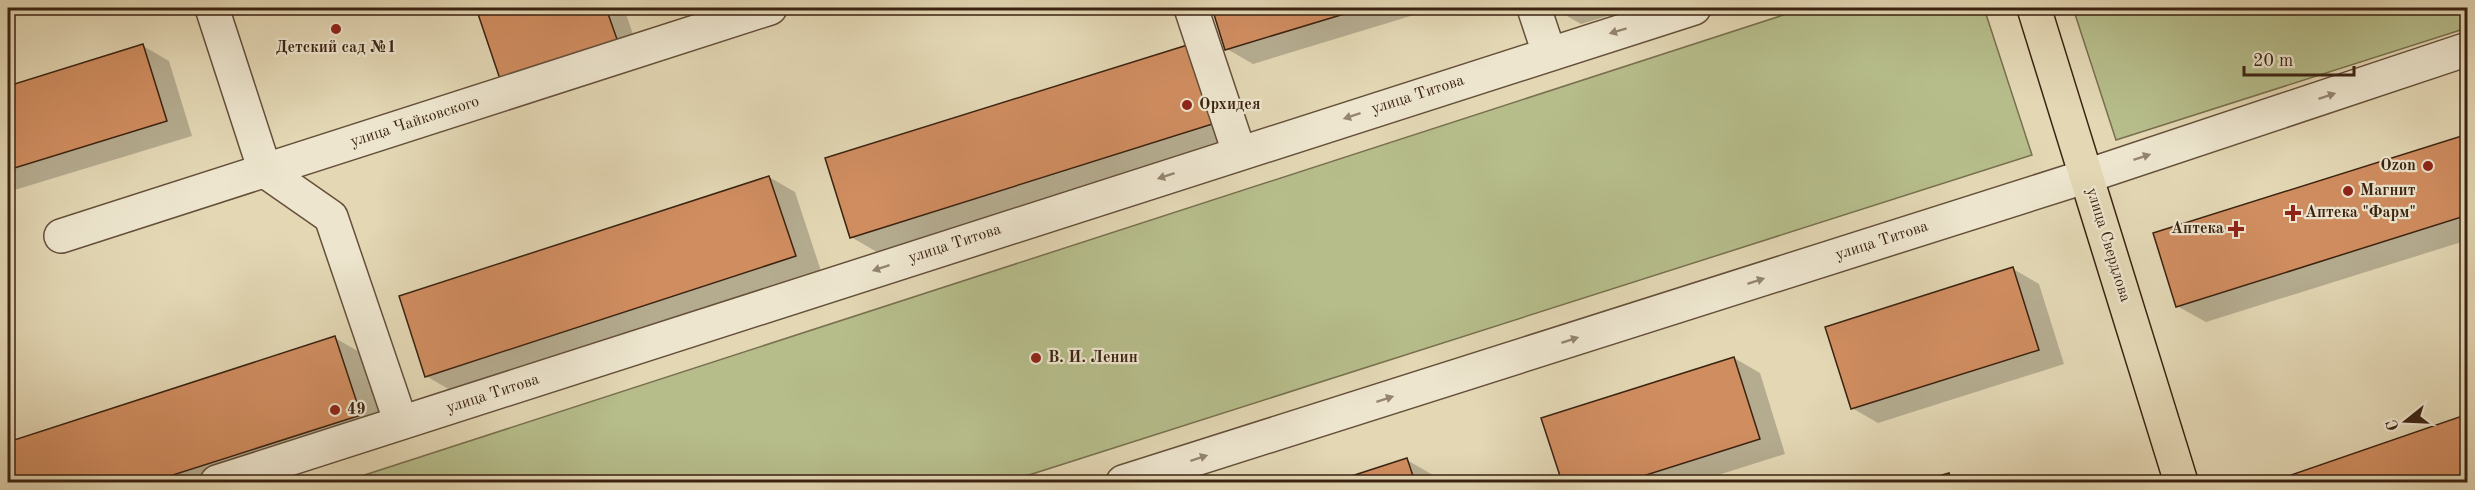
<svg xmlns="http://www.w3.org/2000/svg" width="2475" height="490" font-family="'Old Standard TT',serif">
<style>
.green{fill:#b6bd8b;stroke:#78704e;stroke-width:1.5}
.shadow{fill:#0003}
.building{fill:#d08d60;stroke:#3b2311;stroke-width:1.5}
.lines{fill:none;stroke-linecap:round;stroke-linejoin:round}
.minor-casing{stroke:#65503a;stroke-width:36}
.major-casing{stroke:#3b2311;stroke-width:36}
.minor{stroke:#ede5ce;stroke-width:33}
.major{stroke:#e3d7b4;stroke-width:33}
.oneway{fill:#948470}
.poi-dot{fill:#8f2418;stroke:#ede5ce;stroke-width:2}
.labels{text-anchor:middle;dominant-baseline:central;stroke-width:4.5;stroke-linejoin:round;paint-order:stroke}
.poi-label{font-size:16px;font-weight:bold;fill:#3b2311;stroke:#ede5ce;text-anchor:start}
.street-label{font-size:16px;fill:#3b2311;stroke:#ede5ce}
</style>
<rect width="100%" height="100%" fill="#e3d7b4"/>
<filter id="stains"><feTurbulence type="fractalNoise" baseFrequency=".00333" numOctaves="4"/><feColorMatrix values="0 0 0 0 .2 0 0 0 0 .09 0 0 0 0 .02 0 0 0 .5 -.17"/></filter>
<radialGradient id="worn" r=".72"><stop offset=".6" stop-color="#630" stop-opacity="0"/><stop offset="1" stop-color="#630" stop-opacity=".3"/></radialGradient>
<path class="green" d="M 1805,8 L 1984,8 L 2032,155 L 1007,482 L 343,482 Z
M 2073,8 L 2467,8 L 2467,28 L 2116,140 Z"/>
<path class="shadow" d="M 482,8 L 624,8 L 640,55 L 478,9 Z
M 1213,8 L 1437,8 L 1253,64 L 1227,49 Z
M 1553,8 L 1634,8 L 1581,24 Z
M 1197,43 L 1247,136 L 877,252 L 851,237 Z
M 143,46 L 169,61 L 192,136 L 8,192 L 8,87 Z
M 2468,136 L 2468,240 L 2206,322 L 2177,306 Z
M 769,177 L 795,192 L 821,271 L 452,391 L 426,376 Z
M 2013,269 L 2039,284 L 2064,364 L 1878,423 L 1852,408 Z
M 335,338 L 361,353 L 386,429 L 222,482 L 8,482 L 8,444 Z
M 1734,358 L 1760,373 L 1785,454 L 1696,482 L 1563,482 L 1543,419 Z
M 2468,415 L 2468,482 L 2276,482 Z
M 1407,460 L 1433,475 L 1435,482 L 1338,482 Z
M 1949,474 L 1963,482 L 1923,482 Z"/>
<path class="building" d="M 476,8 L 606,8 L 618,42 L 501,82 Z
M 1212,8 L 1364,8 L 1225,50 Z
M 1197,42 L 1222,121 L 850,238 L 825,158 Z
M 143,44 L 167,121 L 8,170 L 8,86 Z
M 2468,134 L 2468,215 L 2176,307 L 2153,233 Z
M 769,176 L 796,256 L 425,377 L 399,296 Z
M 2013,267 L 2039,350 L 1851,409 L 1825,327 Z
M 335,336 L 361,415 L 151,482 L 8,482 L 8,442 Z
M 1734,357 L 1760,439 L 1624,482 L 1562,482 L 1541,418 Z
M 2468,414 L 2468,482 L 2271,482 Z
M 1407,458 L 1415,482 L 1333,482 Z
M 1949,473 L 1952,482 L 1918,482 Z"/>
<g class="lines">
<g class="minor-casing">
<path id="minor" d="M 212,8 L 265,171 L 331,217 L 401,423
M 1191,8 L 1239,152
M 1534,8 L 1549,53
M 61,236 L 770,8
M 217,482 L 1694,8
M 1123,482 L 2087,176 L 2468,49"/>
</g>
<g class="major-casing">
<path id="major" d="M 2034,8 L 2181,482"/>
</g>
<use href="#minor" class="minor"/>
<use href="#major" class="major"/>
</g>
<defs><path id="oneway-solid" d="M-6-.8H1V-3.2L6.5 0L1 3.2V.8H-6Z" transform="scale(1.5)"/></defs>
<g class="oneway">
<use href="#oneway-solid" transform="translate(1618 31) rotate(163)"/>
<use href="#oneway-solid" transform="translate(2327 96) rotate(-18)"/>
<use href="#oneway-solid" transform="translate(1352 116) rotate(162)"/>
<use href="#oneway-solid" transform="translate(2142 157) rotate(-18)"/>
<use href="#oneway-solid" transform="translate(1166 176) rotate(162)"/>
<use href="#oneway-solid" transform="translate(881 268) rotate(162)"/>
<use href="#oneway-solid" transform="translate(1756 281) rotate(-18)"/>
<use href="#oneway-solid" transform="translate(1570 340) rotate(-18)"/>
<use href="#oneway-solid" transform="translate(1385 399) rotate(-18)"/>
<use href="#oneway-solid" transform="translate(1199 458) rotate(-18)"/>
</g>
<g class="poi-dot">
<circle cx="336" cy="29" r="6"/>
<circle cx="1187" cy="105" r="6"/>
<circle cx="2428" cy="166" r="6"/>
<circle cx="2348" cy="191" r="6"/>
<path d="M2290 204h6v6h6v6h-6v6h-6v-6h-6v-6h6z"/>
<path d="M2233 220h6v6h6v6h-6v6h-6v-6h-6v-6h6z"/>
<circle cx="1036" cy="358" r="6"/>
<circle cx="335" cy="410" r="6"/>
</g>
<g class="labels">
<g class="poi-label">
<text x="336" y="48" text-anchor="middle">Детский сад №1</text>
<text x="1199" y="105">Орхидея</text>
<text x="2416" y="166" text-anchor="end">Ozon</text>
<text x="2360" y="191">Магнит</text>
<text x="2305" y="213">Аптека "Фарм"</text>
<text x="2224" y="229" text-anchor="end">Аптека</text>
<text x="1048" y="358">В. И. Ленин</text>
<text x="347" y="410">49</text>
</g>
<g class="street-label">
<text transform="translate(1418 95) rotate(-18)">улица Титова</text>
<text transform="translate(415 122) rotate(-18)">улица Чайковского</text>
<text transform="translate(1882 241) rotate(-18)">улица Титова</text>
<text transform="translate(955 244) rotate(-18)">улица Титова</text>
<text transform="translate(2108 245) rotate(73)">улица Свердлова</text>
<text transform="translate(493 394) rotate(-18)">улица Титова</text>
</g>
</g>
<rect width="2475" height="490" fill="none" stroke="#e3d7b4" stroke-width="30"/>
<rect x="9" y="9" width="2457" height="472" fill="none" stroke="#3b2311" stroke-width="3"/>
<rect x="15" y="15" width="2445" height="460" fill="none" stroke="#3b2311" stroke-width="1.5"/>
<g transform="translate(2406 421) rotate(252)" stroke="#ede5ce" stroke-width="4.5" paint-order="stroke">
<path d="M0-4.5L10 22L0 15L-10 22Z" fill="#3b2311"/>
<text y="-9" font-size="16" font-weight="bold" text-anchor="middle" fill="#3b2311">С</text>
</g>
<path d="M2244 66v9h110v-9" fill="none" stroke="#3b2311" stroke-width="3"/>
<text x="2253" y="66" font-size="18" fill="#3b2311" stroke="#ede5ce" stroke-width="4.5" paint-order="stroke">20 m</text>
<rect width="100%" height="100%" filter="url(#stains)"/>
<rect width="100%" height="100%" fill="url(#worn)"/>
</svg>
